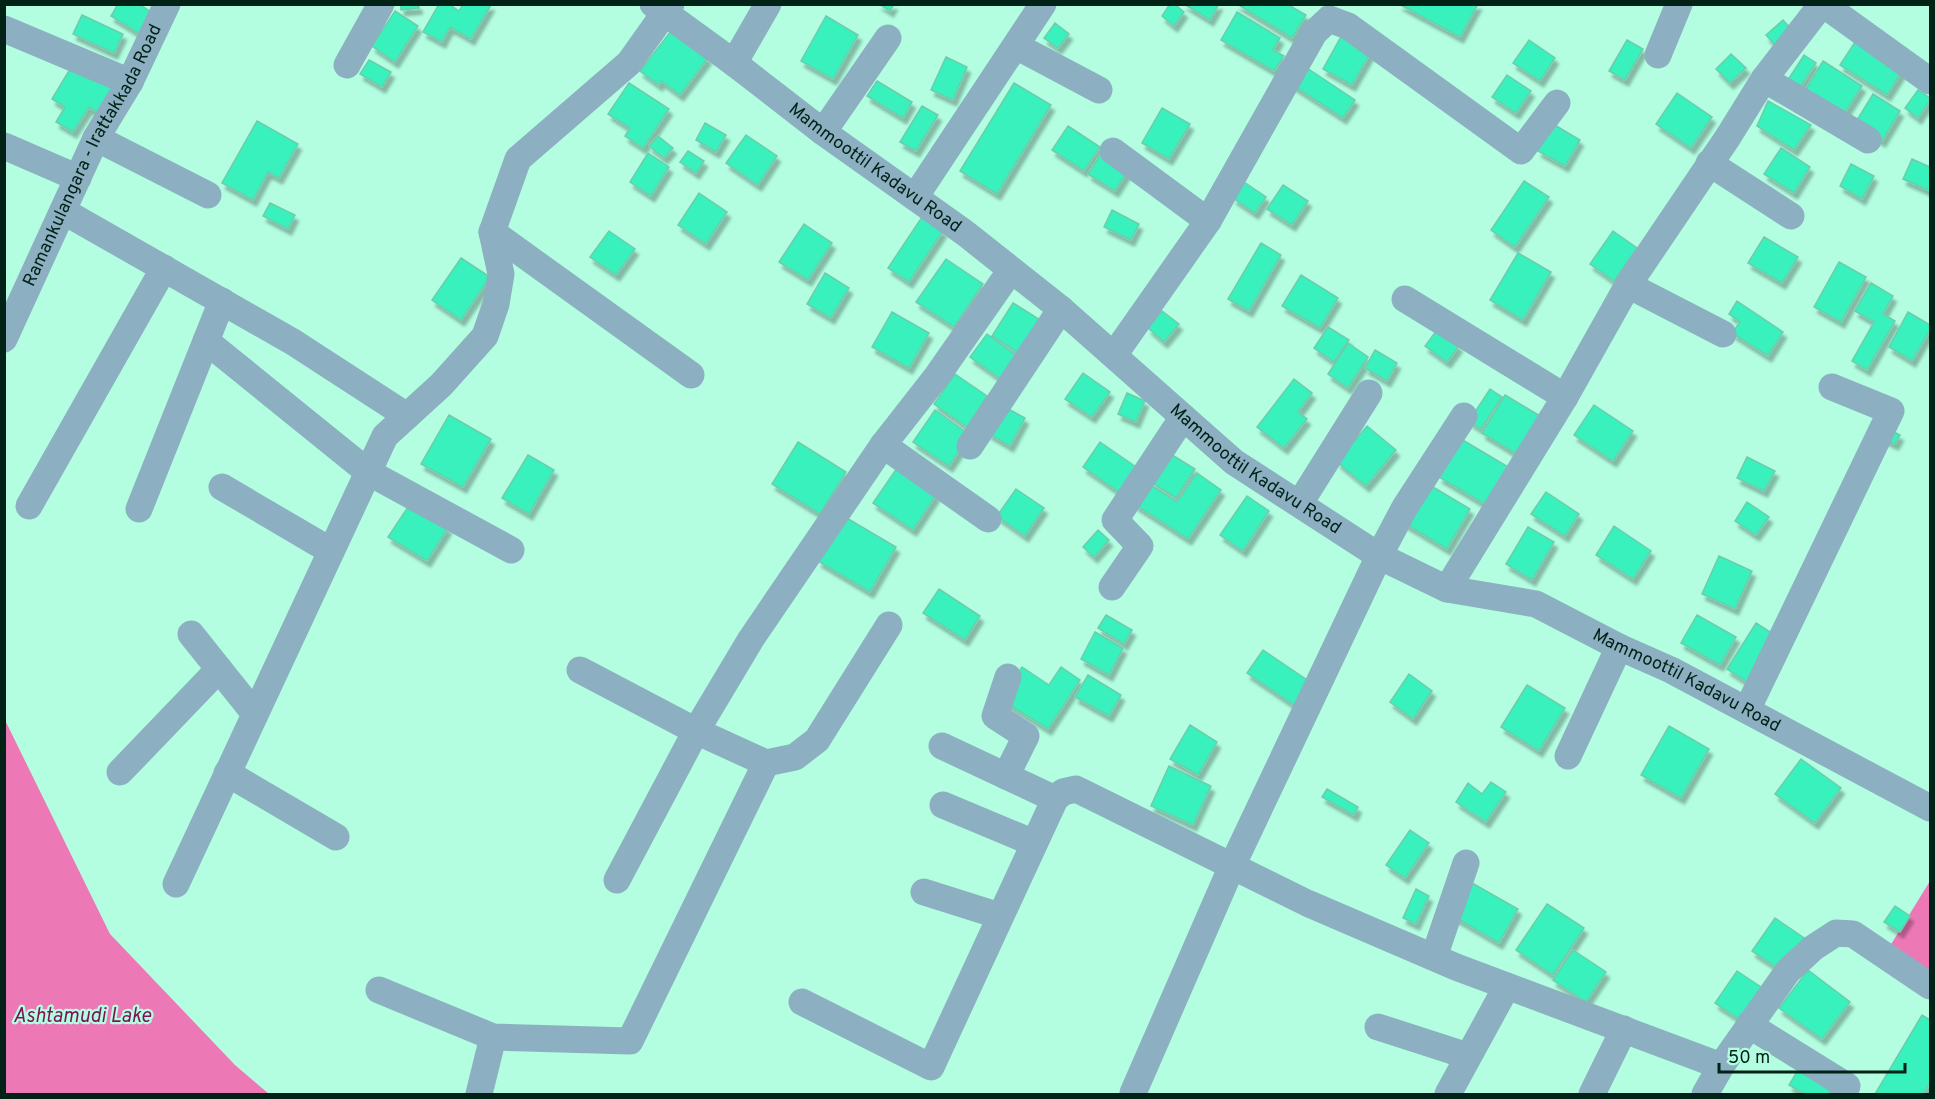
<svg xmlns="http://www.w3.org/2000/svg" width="1935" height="1099" font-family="Overpass,sans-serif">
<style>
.water{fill:#ed78b6}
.building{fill:#39f1bd;stroke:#6dccab;stroke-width:1.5;filter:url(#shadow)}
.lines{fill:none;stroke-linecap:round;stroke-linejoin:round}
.minor{stroke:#8cb0c1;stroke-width:27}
.labels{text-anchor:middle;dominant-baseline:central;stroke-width:4.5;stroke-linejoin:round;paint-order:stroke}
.street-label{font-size:18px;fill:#022117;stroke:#b3fee1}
.water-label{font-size:20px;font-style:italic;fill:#7e1456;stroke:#b3fee1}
</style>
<defs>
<filter id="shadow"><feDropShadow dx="3.5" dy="6" stdDeviation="1.5" flood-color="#0004"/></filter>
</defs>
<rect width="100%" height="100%" fill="#b3fee1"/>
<path class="water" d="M 4,718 L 110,934 L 235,1065 L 269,1094 L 5,1094 Z
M 1930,881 L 1930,971 L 1890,946 Z"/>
<path class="building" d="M 118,4 L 139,4 L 157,16 L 145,37 L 111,16 Z
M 401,4 L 418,4 L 419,8 L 401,10 Z
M 439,4 L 449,4 L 459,11 L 463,4 L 491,5 L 471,39 L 450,27 L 442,42 L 423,32 Z
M 879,4 L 894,4 L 890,11 Z
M 1170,4 L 1174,4 L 1184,12 L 1174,26 L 1162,16 Z
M 1184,4 L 1219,4 L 1210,20 Z
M 1237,4 L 1287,4 L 1306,15 L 1292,38 Z
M 1399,4 L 1478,4 L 1460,37 Z
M 395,11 L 418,26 L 395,62 L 372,46 Z
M 1237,12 L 1280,38 L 1273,50 L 1284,56 L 1274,71 L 1221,40 Z
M 82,15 L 123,34 L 114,53 L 73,34 Z
M 826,16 L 858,35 L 833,79 L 801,61 Z
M 1783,20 L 1792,30 L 1775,45 L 1766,35 Z
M 1055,23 L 1069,34 L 1058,48 L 1044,38 Z
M 671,31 L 708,58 L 680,95 L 661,81 L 659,85 L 640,71 Z
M 1343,33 L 1372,50 L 1352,85 L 1323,69 Z
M 1859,36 L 1906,65 L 1887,95 L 1840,65 Z
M 1529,40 L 1555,58 L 1540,81 L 1513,63 Z
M 1627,40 L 1643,49 L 1625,80 L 1609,71 Z
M 1731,54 L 1746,68 L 1730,83 L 1716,69 Z
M 1804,55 L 1816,63 L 1796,93 L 1784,86 Z
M 946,57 L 967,67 L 953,100 L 931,90 Z
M 369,60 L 391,72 L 382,87 L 360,74 Z
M 1823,61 L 1862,86 L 1842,117 L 1804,92 Z
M 73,64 L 117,91 L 102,115 L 89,107 L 73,132 L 56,122 L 65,107 L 52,99 Z
M 1304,66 L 1355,100 L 1343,118 L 1291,84 Z
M 1507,75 L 1531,91 L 1516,113 L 1492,97 Z
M 877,81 L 912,102 L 903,118 L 867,96 Z
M 629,83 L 669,109 L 643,148 L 625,136 L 630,128 L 608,114 Z
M 1014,83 L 1051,105 L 997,194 L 960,171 Z
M 1918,90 L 1930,98 L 1930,100 L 1918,118 L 1905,108 Z
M 1677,93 L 1712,117 L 1691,148 L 1656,124 Z
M 1873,94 L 1900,111 L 1882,141 L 1854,125 Z
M 1768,101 L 1811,125 L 1794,150 L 1757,126 Z
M 922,106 L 938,115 L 916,151 L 900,142 Z
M 1162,108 L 1190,124 L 1169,159 L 1142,143 Z
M 257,121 L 298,144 L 279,178 L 268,172 L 253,200 L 222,183 Z
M 705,123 L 726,135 L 716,152 L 696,140 Z
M 1553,124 L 1580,140 L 1565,166 L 1538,151 Z
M 1068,126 L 1100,147 L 1084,171 L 1052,150 Z
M 746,135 L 777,156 L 758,185 L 726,163 Z
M 658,136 L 673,148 L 664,158 L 649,146 Z
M 1781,148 L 1810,167 L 1794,193 L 1764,174 Z
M 688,151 L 704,161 L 696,173 L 680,162 Z
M 1102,152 L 1129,169 L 1115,191 L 1088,174 Z
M 648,153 L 669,167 L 651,196 L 630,182 Z
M 1912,159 L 1930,167 L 1930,191 L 1903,179 Z
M 1851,164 L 1874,176 L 1862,199 L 1840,186 Z
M 1524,181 L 1549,197 L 1515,247 L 1491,230 Z
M 1244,182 L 1266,197 L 1255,213 L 1233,198 Z
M 1283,185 L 1308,201 L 1292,225 L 1267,209 Z
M 699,193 L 727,212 L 706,244 L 678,225 Z
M 270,203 L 295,215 L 288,229 L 263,216 Z
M 1112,210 L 1139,224 L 1131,240 L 1104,227 Z
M 922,217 L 943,231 L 909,282 L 888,268 Z
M 804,224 L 832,243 L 808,280 L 779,262 Z
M 609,231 L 635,249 L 616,275 L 590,257 Z
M 1613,231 L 1637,248 L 1614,281 L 1590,264 Z
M 1764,237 L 1798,257 L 1782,283 L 1748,263 Z
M 1261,243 L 1281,255 L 1249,311 L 1228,299 Z
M 1518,253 L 1551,272 L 1523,320 L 1490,300 Z
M 461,258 L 490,277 L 461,320 L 432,300 Z
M 946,259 L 983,284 L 954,327 L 916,302 Z
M 1839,262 L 1866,277 L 1841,322 L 1814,307 Z
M 825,273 L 849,288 L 831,318 L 807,304 Z
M 1301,275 L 1338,298 L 1320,328 L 1282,306 Z
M 1871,283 L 1893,296 L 1883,314 L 1895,321 L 1867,370 L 1852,361 L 1874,322 L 1855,311 Z
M 1737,301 L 1783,332 L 1768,356 L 1732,333 L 1740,322 L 1729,314 Z
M 1013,303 L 1045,323 L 1023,356 L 992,336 Z
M 1162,311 L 1179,324 L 1164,342 L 1148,328 Z
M 892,312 L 929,333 L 909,368 L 872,347 Z
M 1908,312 L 1930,325 L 1930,330 L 1912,361 L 1889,347 Z
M 1328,327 L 1349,340 L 1334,362 L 1314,348 Z
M 1437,330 L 1459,346 L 1447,362 L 1425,346 Z
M 987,334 L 1017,356 L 1001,379 L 970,357 Z
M 1348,343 L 1368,357 L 1348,388 L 1328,374 Z
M 1375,350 L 1397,363 L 1387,381 L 1365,368 Z
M 1083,373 L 1110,392 L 1092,417 L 1065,399 Z
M 955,374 L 987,396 L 967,427 L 934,404 Z
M 1294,379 L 1312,393 L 1298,412 L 1307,419 L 1284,448 L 1257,427 Z
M 1490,389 L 1502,397 L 1481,429 L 1469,421 Z
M 1127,393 L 1145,401 L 1136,422 L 1118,414 Z
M 1505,395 L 1542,417 L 1520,456 L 1482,433 Z
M 1594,405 L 1633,431 L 1613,461 L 1574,435 Z
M 1003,406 L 1025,418 L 1010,446 L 988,433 Z
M 935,410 L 970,435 L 949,466 L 913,442 Z
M 449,415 L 491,439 L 463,487 L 421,464 Z
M 1367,426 L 1396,450 L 1366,486 L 1337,462 Z
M 1883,426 L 1900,435 L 1895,444 L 1878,436 Z
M 1461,439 L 1515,471 L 1493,509 L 1439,477 Z
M 798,442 L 846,472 L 820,514 L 772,484 Z
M 1100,442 L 1136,467 L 1119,492 L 1083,467 Z
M 1169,453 L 1195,469 L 1176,498 L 1151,482 Z
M 528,455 L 554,470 L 529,514 L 502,498 Z
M 1747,457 L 1775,471 L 1764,491 L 1737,478 Z
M 897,468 L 936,495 L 913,530 L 873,503 Z
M 1197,473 L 1221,490 L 1188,539 L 1134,504 L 1148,483 L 1177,502 Z
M 1428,484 L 1470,509 L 1447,549 L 1404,523 Z
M 1016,489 L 1044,508 L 1025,536 L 997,516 Z
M 1546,492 L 1579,514 L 1565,536 L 1531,514 Z
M 1247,496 L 1269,511 L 1243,551 L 1220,535 Z
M 1747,502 L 1769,517 L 1756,535 L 1735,521 Z
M 410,504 L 448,528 L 427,561 L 388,537 Z
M 845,517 L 896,547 L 870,592 L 818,561 Z
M 1614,526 L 1651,551 L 1633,579 L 1596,555 Z
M 1528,527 L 1554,542 L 1532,580 L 1506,564 Z
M 1098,530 L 1109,540 L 1094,557 L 1083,547 Z
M 1719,556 L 1752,571 L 1735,609 L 1702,594 Z
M 939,589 L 980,616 L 965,640 L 923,613 Z
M 1106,615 L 1132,630 L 1124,644 L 1098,628 Z
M 1697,615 L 1736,637 L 1720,665 L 1681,643 Z
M 1756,623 L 1784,641 L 1755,687 L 1727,669 Z
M 1095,632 L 1123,648 L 1109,675 L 1081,659 Z
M 1263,650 L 1310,682 L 1294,705 L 1247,673 Z
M 1022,667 L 1049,685 L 1061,667 L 1080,680 L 1048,729 L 1000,699 Z
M 1409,674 L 1432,691 L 1413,719 L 1390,702 Z
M 1088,675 L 1121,695 L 1109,716 L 1075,697 Z
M 1527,685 L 1565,708 L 1539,751 L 1501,727 Z
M 1190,725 L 1217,742 L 1198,775 L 1170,759 Z
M 1669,726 L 1709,749 L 1681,798 L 1641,775 Z
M 1801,759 L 1841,788 L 1815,823 L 1775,794 Z
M 1169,766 L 1211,786 L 1193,825 L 1151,806 Z
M 1491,782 L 1506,792 L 1486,822 L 1456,802 L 1468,783 L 1482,794 Z
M 1327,789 L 1358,807 L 1354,815 L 1322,797 Z
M 1410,830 L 1429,843 L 1405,878 L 1386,865 Z
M 1472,883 L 1518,909 L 1499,943 L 1453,916 Z
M 1416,889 L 1429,896 L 1416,924 L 1403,918 Z
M 1547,904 L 1584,928 L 1553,975 L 1516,950 Z
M 1895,906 L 1910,916 L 1900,932 L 1884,922 Z
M 1775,918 L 1807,940 L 1785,973 L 1752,951 Z
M 1573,950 L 1606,972 L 1586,1002 L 1553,980 Z
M 1808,970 L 1850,1002 L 1822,1039 L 1779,1008 Z
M 1737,971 L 1767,991 L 1745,1023 L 1715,1003 Z
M 1922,1015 L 1930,1020 L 1930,1083 L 1923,1094 L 1875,1094 Z
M 1801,1065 L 1834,1094 L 1805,1094 L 1789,1085 Z"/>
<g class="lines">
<g class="minor">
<path id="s1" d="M 653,4 L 734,63 L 823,132 L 965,233 L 1061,309 L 1234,462 L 1379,556 L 1447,589 L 1536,604 L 1619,647 L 1671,670 L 1930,808"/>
<path d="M 1823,4 L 1930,81"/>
<path d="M 4,29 L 130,82"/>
<path d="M 1016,46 L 1099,90"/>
<path d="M 1658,55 L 1679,4"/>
<path d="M 734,63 L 768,4"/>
<path d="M 347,65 L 381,4"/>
<path d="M 1764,79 L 1868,140"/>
<path d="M 823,132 L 888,38"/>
<path d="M 96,138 L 208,195"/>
<path d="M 4,146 L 78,178"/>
<path d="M 1113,151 L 1208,221"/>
<path d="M 1709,163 L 1791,216"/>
<path d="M 915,197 L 1043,4"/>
<path d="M 63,211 L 293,342 L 407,416"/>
<path d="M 492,232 L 691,375"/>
<path d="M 1628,285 L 1723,334"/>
<path d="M 1405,299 L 1565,397"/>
<path id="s2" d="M 4,339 L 96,138 L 130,82 L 167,4"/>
<path d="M 206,341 L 368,472 L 511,550"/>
<path d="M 1114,355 L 1208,221 L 1314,33 L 1329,19 L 1348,26 L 1521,151 L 1557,103"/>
<path d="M 883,445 L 988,519"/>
<path d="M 970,446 L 1061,309"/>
<path d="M 222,487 L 331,551"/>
<path d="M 1300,503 L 1369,393"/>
<path d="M 29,506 L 164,268"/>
<path d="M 139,509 L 222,301"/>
<path d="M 1112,587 L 1140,546 L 1115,520 L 1183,417"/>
<path d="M 1447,589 L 1565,397 L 1628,285 L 1728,137 L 1764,79 L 1822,4"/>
<path d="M 191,634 L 255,714"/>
<path d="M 1747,710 L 1891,411 L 1832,387"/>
<path d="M 942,746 L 1055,799"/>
<path d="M 1568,756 L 1619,647"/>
<path d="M 766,763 L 795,757 L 817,740 L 889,625"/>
<path d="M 120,772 L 219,669"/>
<path d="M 227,773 L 336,837"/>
<path d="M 1006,776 L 1026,736 L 995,716 L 1008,677"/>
<path d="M 943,805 L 1034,843"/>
<path d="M 617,880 L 696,731 L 751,639 L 883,445 L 937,376 L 1011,270"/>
<path d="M 176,884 L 385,436 L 441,385 L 485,336 L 496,304 L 501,274 L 492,232 L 518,159 L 629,63 L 671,4"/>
<path d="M 924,892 L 1000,916"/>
<path d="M 1434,957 L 1466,863"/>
<path d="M 379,990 L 493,1037 L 630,1041 L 766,763 L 696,731 L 580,670"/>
<path d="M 802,1002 L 931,1067 L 1055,799 L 1063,792 L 1076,789 L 1307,903 L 1456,967 L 1721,1066"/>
<path d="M 1749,1025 L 1847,1086 L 1842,1094"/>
<path d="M 1378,1027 L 1468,1056"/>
<path d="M 1133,1093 L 1232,866 L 1379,556 L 1405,507 L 1464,416"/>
<path d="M 479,1094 L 493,1037"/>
<path d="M 1448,1094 L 1507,986"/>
<path d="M 1592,1094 L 1624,1029"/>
<path d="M 1705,1094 L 1721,1066 L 1788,971 L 1813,948 L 1836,933 L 1853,934 L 1930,986"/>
</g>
</g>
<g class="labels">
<g class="street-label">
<text stroke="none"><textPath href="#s2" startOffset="204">Ramankulangara - Irattakkada Road</textPath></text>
<text stroke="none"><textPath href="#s1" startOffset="276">Mammoottil Kadavu Road</textPath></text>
<text stroke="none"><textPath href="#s1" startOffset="762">Mammoottil Kadavu Road</textPath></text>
<text stroke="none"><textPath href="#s1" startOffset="1248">Mammoottil Kadavu Road</textPath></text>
</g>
<g class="water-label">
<text x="82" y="1017">Ashtamudi Lake</text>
</g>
</g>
<rect width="1935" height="1099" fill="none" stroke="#022117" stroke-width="12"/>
<path d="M1719 1063v9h186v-9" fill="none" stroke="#022117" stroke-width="3"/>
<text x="1728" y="1063" font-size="18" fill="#022117" stroke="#b3fee1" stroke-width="4.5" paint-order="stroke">50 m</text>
</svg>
